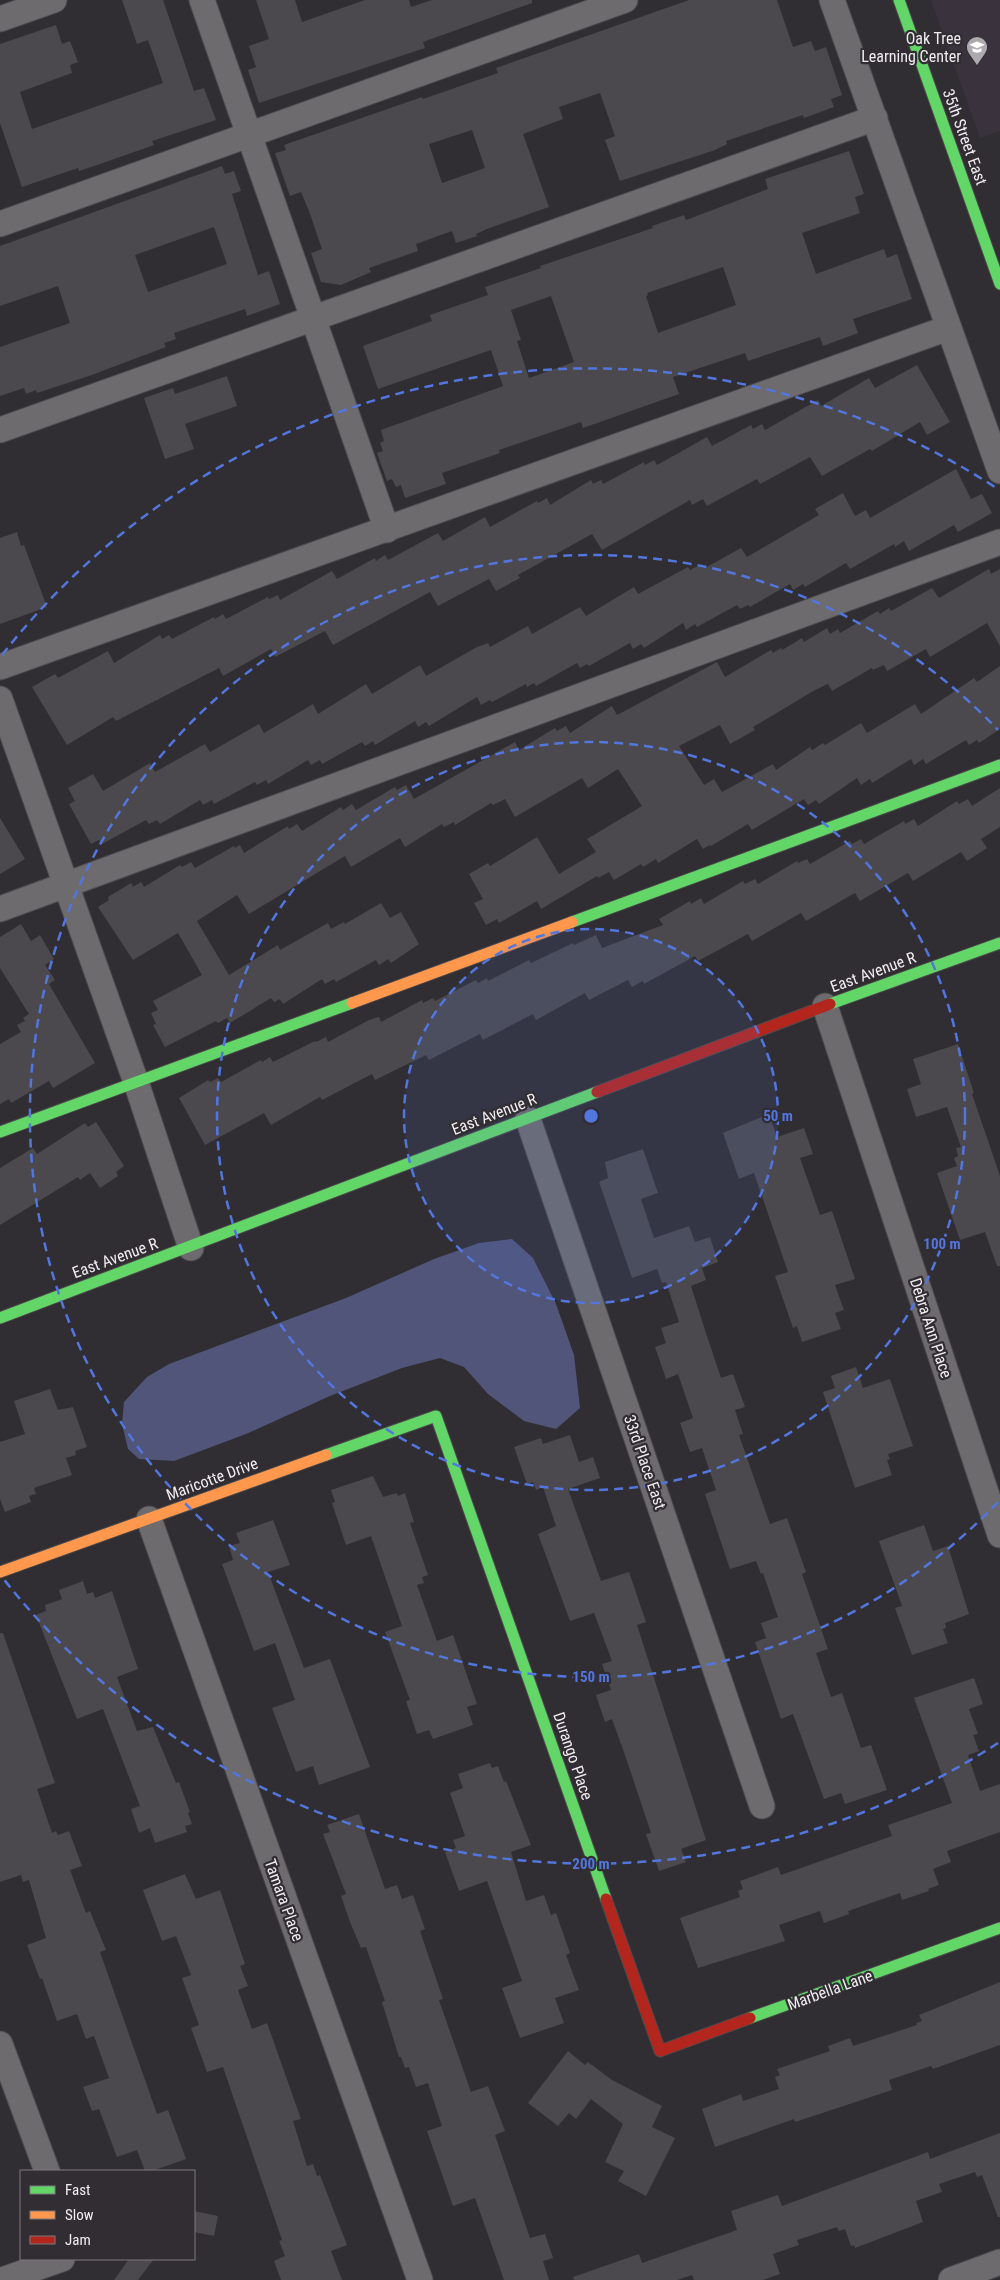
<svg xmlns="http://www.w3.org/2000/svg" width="1000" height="2280" font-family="'Roboto Condensed',sans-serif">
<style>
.built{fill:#3a333e}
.water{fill:#505579}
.building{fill:#4b494d;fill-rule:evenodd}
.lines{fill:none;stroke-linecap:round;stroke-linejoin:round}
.street-casing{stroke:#4c4a4d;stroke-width:27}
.fast-casing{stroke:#4c4a4d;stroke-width:13}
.slow-casing{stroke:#4c4a4d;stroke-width:13}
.jam-casing{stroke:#4c4a4d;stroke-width:13}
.street{stroke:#6d6b6e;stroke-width:25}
.fast{stroke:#63d668;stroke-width:11}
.slow{stroke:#ff974d;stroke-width:11}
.jam{stroke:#b3261e;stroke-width:11}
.ring{fill:none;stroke:#5276de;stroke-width:2.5;stroke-dasharray:9 6}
.labels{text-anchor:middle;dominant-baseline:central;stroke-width:4.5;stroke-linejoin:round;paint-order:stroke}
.poi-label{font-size:16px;fill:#f0edf1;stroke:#312d33;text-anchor:end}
.street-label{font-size:16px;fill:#f0edf1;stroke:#312d33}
.centre{fill:#5276de;stroke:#312d33;stroke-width:2.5}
.ring-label{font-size:15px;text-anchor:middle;font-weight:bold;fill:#5276de;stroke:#312d33;stroke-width:4.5;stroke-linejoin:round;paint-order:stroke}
</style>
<rect width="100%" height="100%" fill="#302e32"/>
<path class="built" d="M 931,0 L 1000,0 L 1000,131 L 980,138 Z"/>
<path class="water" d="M 512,1239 L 533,1258 L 556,1304 L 574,1355 L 580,1408 L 556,1429 L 524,1421 L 488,1394 L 464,1367 L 440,1358 L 402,1368 L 330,1396 L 246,1434 L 174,1461 L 139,1459 L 128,1449 L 122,1424 L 124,1402 L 147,1377 L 169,1364 L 346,1298 L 434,1259 L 479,1243 Z"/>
<path class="building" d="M 122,0 L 163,0 L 194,91 L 204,88 L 216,120 L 152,141 L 154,145 L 100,164 L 79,171 L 78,168 L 22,187 L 0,123 L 0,44 L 56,25 L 62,44 L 70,41 L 78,62 L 70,65 L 72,73 L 20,92 L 32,129 L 163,83 L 148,40 L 137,44 Z
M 256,0 L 295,0 L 302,22 L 365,0 L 409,0 L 411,7 L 432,0 L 532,0 L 532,3 L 423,42 L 425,48 L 259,103 L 248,70 L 256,67 L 249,46 L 269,39 Z
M 689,0 L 777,0 L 793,47 L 811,41 L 815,51 L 826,47 L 842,95 L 831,99 L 834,107 L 804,118 L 803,115 L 726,141 L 727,144 L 715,150 L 620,181 L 605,140 L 615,136 L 600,93 L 559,107 L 563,119 L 523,134 L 549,207 L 487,229 L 476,234 L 477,236 L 456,243 L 452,231 L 416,244 L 418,251 L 369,268 L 371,272 L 341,285 L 321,282 L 311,253 L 322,249 L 309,211 L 301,192 L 290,196 L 275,153 L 286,150 L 284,145 L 422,97 L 423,99 L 498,73 L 496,68 ZM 472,130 L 485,168 L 442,183 L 429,144 Z
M 849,151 L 864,194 L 855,197 L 860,213 L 802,233 L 816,274 L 884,249 L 887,258 L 897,254 L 912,299 L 853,319 L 858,333 L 823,346 L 820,337 L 748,361 L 745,353 L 673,377 L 679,394 L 583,428 L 581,422 L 499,450 L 500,453 L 442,473 L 446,484 L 405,498 L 401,485 L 396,487 L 392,479 L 387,481 L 377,453 L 383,451 L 380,443 L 384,441 L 381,430 L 503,386 L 491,350 L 378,389 L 363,346 L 432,321 L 430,315 L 488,295 L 485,287 L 541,268 L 540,266 L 653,228 L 652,226 L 684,215 L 686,220 L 768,189 L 765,179 ZM 723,267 L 736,305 L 658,333 L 646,296 L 648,295 L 647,293 ZM 551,296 L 574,362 L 529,378 L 517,341 L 521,340 L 511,310 Z
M 222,166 L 225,174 L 234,171 L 241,191 L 232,194 L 258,275 L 269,271 L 280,304 L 247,316 L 245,309 L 174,333 L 176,339 L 164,343 L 166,347 L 89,376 L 37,393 L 36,390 L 26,394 L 24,388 L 0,396 L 0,347 L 70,323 L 58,286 L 0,306 L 0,246 ZM 214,227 L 227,264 L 148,292 L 135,255 Z
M 917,365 L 950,422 L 927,435 L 920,422 L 872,451 L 870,449 L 822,476 L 810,457 L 760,484 L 757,479 L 707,506 L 703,499 L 692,505 L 690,500 L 602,550 L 592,534 L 518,575 L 520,578 L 496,591 L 489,579 L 438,606 L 430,592 L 333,645 L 325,631 L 275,657 L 271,649 L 223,676 L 219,668 L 116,721 L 113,717 L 67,745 L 32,687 L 55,674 L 58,678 L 108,651 L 114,663 L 160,635 L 162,639 L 169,635 L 172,639 L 214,617 L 215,619 L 223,614 L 226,619 L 268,597 L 269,599 L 278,595 L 280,600 L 332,571 L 337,579 L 375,558 L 376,561 L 385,555 L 388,560 L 438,533 L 443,541 L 485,517 L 490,527 L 537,501 L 538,503 L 547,498 L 550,505 L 591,480 L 593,484 L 601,480 L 603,484 L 644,462 L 645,465 L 654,460 L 657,465 L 707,437 L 712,446 L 751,425 L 753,429 L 762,424 L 765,430 L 818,400 L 821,406 L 869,378 L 875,388 Z
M 227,376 L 237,406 L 185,424 L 194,449 L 165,459 L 144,398 L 173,388 L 175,394 Z
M 956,469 L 971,499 L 982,494 L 992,513 L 958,532 L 954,525 L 909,551 L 904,541 L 895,547 L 894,544 L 850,569 L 846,563 L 805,587 L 803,584 L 793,590 L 790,584 L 750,607 L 748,605 L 740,609 L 737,605 L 697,627 L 695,624 L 686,630 L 683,623 L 644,648 L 641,644 L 633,649 L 630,643 L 589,666 L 587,664 L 580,668 L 577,663 L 536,686 L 534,683 L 527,687 L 526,684 L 492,702 L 490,700 L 481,705 L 477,697 L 429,726 L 426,722 L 418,727 L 415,721 L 375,745 L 373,741 L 365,746 L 362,742 L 322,764 L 320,760 L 311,765 L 308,760 L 268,784 L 266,780 L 257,785 L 255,782 L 214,804 L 212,800 L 203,805 L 200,800 L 160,824 L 157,820 L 149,824 L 146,820 L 102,844 L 99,840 L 91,844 L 69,804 L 75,801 L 68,788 L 93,774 L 103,791 L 150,763 L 155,772 L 205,744 L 210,752 L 259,724 L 264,733 L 313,704 L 318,714 L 366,684 L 372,694 L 420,665 L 426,676 L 477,647 L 488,643 L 490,647 L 528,626 L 532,634 L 580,607 L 586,616 L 634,587 L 638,594 L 688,567 L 690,570 L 702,564 L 705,568 L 741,548 L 747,557 L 819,515 L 815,509 L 843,493 L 855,516 L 866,510 L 870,518 Z
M 17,532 L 21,546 L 24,545 L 47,607 L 0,624 L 0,538 Z
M 989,569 L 991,574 L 1000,569 L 1000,646 L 987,623 L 930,657 L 926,649 L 887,671 L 884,665 L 873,670 L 872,668 L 832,691 L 828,684 L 815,690 L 753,727 L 755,730 L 730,744 L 720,725 L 679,746 L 704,785 L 714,779 L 722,792 L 773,764 L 776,770 L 810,747 L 812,750 L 823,743 L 825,745 L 861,723 L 867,733 L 915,704 L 921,714 L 974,678 L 977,682 L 1000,666 L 1000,729 L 979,743 L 977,740 L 969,745 L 966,740 L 926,764 L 923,759 L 914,765 L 911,759 L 872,783 L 870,779 L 861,785 L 857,778 L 819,804 L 816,800 L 808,805 L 804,799 L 752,830 L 748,824 L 711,846 L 710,845 L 703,849 L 697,839 L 658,863 L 656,859 L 643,867 L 641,864 L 614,880 L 609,872 L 598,878 L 597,876 L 541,909 L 537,901 L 499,923 L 497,919 L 486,925 L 474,903 L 483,899 L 469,874 L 488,863 L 490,866 L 537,837 L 559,874 L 596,852 L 587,839 L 642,806 L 618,769 L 588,788 L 582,778 L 515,817 L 505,799 L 493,805 L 491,803 L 455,825 L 454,822 L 444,827 L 442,824 L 405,847 L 400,838 L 351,867 L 345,856 L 249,914 L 237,895 L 197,921 L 229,975 L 278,945 L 280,950 L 328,923 L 331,929 L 344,922 L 345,924 L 381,903 L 390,918 L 401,912 L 419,944 L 391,963 L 388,959 L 379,965 L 376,960 L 336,982 L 334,979 L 325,984 L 322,979 L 283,1004 L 280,999 L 274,1002 L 271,998 L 230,1023 L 227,1018 L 218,1023 L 216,1021 L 165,1047 L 153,1025 L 156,1024 L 151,1013 L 158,1010 L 153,1001 L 202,975 L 178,933 L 133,960 L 98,907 L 109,900 L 108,897 L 131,883 L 133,887 L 141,882 L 144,887 L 180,865 L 182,867 L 191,862 L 195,868 L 234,846 L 235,848 L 240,845 L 244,853 L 288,826 L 289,829 L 297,824 L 302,831 L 341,807 L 343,810 L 352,804 L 356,810 L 395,787 L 397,790 L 406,785 L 414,799 L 515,742 L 519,750 L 555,728 L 557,731 L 566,726 L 570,733 L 612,706 L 617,715 L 717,662 L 725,677 L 771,650 L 773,653 L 781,648 L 782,650 L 802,638 L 804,642 L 827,628 L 830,634 L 838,629 L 840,633 L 878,611 L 880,614 L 889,608 L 891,611 L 932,588 L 939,598 Z
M 1000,788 L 1000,827 L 981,839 L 987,848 L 967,861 L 961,852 L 913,881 L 908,873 L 860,901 L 855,893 L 806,921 L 801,913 L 752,941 L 748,934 L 698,961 L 695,956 L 644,984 L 643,981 L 632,987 L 628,980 L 589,1000 L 585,993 L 536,1020 L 533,1014 L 483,1040 L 480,1034 L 429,1060 L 426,1055 L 375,1080 L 372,1074 L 322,1100 L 320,1097 L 271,1125 L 264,1113 L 205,1145 L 179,1098 L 208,1080 L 210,1082 L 218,1078 L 221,1082 L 261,1060 L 262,1062 L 270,1057 L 273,1062 L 315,1041 L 316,1042 L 326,1037 L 328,1042 L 369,1020 L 379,1017 L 381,1022 L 422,1000 L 423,1003 L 433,998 L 435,1001 L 476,980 L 478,983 L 487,978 L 488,981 L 529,960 L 531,963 L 573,943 L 574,945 L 596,935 L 602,948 L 663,925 L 659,919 L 690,901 L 691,904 L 701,898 L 704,904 L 743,881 L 745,884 L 755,879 L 758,884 L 797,861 L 798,863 L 807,859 L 810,864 L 850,841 L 852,844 L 861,839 L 864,844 L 904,821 L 905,824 L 914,819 L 918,826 L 957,801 L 959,804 L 968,799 L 972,806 Z
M 0,818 L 25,859 L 0,874 Z
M 21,924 L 31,941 L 40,935 L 54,959 L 45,965 L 55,980 L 49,984 L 95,1063 L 53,1088 L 49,1081 L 11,1103 L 9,1099 L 0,1104 L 0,1044 L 21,1032 L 17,1025 L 25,1021 L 23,1018 L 29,1014 L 0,968 L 0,937 Z
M 958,1044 L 974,1093 L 972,1094 L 1000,1176 L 1000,1266 L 997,1266 L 985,1232 L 960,1240 L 937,1173 L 957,1166 L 954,1158 L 958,1156 L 956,1148 L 961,1147 L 947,1107 L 916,1117 L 907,1089 L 921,1084 L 913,1059 Z
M 769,1114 L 777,1137 L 804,1128 L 813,1154 L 800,1158 L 820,1215 L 832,1211 L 855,1279 L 835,1285 L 844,1310 L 835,1313 L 841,1329 L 802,1342 L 797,1326 L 793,1328 L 775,1276 L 788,1272 L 754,1173 L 739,1179 L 723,1133 Z
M 96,1122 L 124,1166 L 116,1172 L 118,1176 L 100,1188 L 90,1173 L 80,1180 L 78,1177 L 0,1225 L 0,1168 L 33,1148 L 37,1154 L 85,1123 L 88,1127 Z
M 643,1149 L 658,1193 L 641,1199 L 654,1238 L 689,1226 L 695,1242 L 710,1237 L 718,1262 L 702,1268 L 706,1280 L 691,1286 L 705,1330 L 721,1378 L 733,1374 L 745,1407 L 735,1410 L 743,1434 L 739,1435 L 770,1524 L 787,1518 L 806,1572 L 802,1574 L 828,1649 L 816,1653 L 831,1697 L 842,1693 L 861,1748 L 871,1745 L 887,1790 L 845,1804 L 841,1793 L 824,1799 L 793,1714 L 781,1719 L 755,1642 L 766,1638 L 761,1623 L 778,1617 L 763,1573 L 761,1574 L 756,1561 L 730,1569 L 705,1494 L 716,1490 L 702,1448 L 690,1452 L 680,1423 L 693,1418 L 678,1374 L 666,1379 L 655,1347 L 666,1343 L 661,1328 L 679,1322 L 666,1282 L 662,1283 L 657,1269 L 632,1278 L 599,1182 L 608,1178 L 605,1162 Z
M 856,1367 L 863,1388 L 890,1379 L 913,1446 L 888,1454 L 890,1459 L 887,1460 L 892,1475 L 855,1488 L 823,1392 L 835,1388 L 831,1376 Z
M 50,1389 L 58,1410 L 73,1407 L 87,1447 L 75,1451 L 76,1455 L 66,1458 L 72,1475 L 34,1488 L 36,1494 L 29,1496 L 31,1502 L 5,1512 L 0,1499 L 0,1442 L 25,1434 L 14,1401 Z
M 570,1435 L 579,1462 L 593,1457 L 600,1478 L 568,1489 L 601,1581 L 629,1572 L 646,1622 L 637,1625 L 706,1840 L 681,1849 L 686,1862 L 659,1871 L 646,1834 L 651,1833 L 626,1758 L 612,1719 L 605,1722 L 596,1695 L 611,1690 L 602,1664 L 612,1661 L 594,1613 L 570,1621 L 538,1534 L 556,1526 L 543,1487 L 536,1490 L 533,1482 L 527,1484 L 514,1447 L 541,1438 L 543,1444 Z
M 373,1476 L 383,1497 L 397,1493 L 398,1496 L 405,1493 L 414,1522 L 410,1523 L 428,1575 L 422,1577 L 424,1583 L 417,1585 L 437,1641 L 453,1635 L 477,1704 L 467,1707 L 473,1725 L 433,1739 L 429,1730 L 417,1734 L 406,1701 L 410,1700 L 385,1632 L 402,1626 L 371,1536 L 346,1545 L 332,1503 L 335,1502 L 331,1490 Z
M 273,1520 L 290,1565 L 268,1572 L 304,1668 L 330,1659 L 370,1767 L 319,1785 L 313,1766 L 296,1772 L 272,1708 L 295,1700 L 275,1643 L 254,1651 L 222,1564 L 233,1560 L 229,1546 L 240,1543 L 236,1533 Z
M 924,1525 L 933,1551 L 948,1546 L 969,1614 L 945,1623 L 946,1628 L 943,1629 L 948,1643 L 912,1655 L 895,1608 L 902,1606 L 879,1541 Z
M 83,1581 L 87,1594 L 93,1592 L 95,1598 L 112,1591 L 138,1669 L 117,1677 L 137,1731 L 153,1727 L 176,1783 L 179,1782 L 190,1812 L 188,1813 L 192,1824 L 185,1826 L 187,1832 L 155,1843 L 150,1828 L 139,1833 L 131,1809 L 140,1806 L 103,1709 L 77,1719 L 36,1615 L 46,1611 L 45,1605 L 62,1599 L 59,1590 Z
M 0,1633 L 3,1633 L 55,1783 L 37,1789 L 52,1833 L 56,1831 L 58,1835 L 69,1831 L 82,1866 L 70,1870 L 86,1913 L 90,1911 L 106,1950 L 100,1952 L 157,2114 L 168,2110 L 186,2159 L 152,2171 L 145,2171 L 137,2150 L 117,2157 L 99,2109 L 92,2111 L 83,2087 L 109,2078 L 94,2036 L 86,2039 L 77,2014 L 57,2021 L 42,1978 L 40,1979 L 27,1945 L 46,1938 L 29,1880 L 23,1882 L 21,1875 L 0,1882 Z
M 974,1678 L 983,1704 L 969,1709 L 978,1734 L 973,1735 L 979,1751 L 968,1755 L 980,1791 L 1000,1784 L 1000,1832 L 947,1851 L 951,1862 L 933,1869 L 939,1885 L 928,1889 L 929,1891 L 902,1900 L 900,1893 L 848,1911 L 849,1914 L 824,1923 L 820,1911 L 779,1925 L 785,1941 L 698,1968 L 680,1918 L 740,1897 L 738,1891 L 743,1889 L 740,1881 L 778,1867 L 781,1875 L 892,1836 L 888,1825 L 952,1803 L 914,1698 Z
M 490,1763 L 492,1768 L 498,1766 L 504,1782 L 506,1781 L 531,1845 L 511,1852 L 526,1901 L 544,1895 L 551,1915 L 556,1913 L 570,1953 L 566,1955 L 579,1990 L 555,1998 L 564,2023 L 520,2038 L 502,1988 L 522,1981 L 487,1881 L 459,1891 L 445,1852 L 456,1848 L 453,1840 L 465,1836 L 450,1793 L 463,1788 L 458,1774 Z
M 359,1814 L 385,1889 L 397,1885 L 402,1899 L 413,1895 L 425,1929 L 420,1931 L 443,1999 L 439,2000 L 471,2092 L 488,2086 L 505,2131 L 495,2135 L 530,2238 L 545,2234 L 553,2258 L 543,2261 L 549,2280 L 504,2280 L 475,2198 L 453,2206 L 427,2131 L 442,2126 L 428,2083 L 416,2087 L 409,2067 L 405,2068 L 401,2057 L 399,2057 L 382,2002 L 385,2001 L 366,1947 L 361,1948 L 350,1922 L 341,1896 L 346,1894 L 323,1834 L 330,1832 L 327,1825 Z
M 185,1874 L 196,1899 L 220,1890 L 245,1964 L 240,1966 L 248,1986 L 238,1990 L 252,2029 L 267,2023 L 301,2119 L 293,2121 L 307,2166 L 313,2164 L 317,2176 L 320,2175 L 347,2245 L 331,2251 L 342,2280 L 281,2280 L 274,2261 L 285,2256 L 279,2241 L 282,2240 L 223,2067 L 207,2072 L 191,2028 L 199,2025 L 182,1978 L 191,1975 L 176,1936 L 162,1941 L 143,1890 Z
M 1000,1982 L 1000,2045 L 933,2069 L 931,2066 L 889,2080 L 892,2090 L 795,2122 L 794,2119 L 715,2147 L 702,2109 L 741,2094 L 743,2101 L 779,2089 L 775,2077 L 780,2075 L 777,2069 L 830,2051 L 828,2046 L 850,2038 L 853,2046 L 917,2025 L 916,2023 L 922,2021 L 919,2015 Z
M 568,2051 L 585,2065 L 588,2062 L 612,2080 L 662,2106 L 652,2127 L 675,2138 L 646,2196 L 618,2181 L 624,2171 L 605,2162 L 623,2124 L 591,2099 L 576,2119 L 569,2113 L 558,2126 L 528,2103 Z
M 1000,2133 L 1000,2217 L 998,2217 L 982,2175 L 977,2177 L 975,2172 L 939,2184 L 942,2192 L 916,2201 L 923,2222 L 855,2248 L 854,2245 L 851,2246 L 845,2229 L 839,2231 L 837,2227 L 797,2240 L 799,2245 L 773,2254 L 780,2274 L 763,2280 L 694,2280 L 692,2275 L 677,2280 L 574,2280 L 573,2277 L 639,2254 L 642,2263 L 737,2230 L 731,2211 L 778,2195 L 782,2206 L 928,2152 L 930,2159 Z
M 194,2211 L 218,2216 L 214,2236 L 194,2232 Z
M 129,2259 L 154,2259 L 138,2280 L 114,2280 Z"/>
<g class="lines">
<g class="street-casing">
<path id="street" d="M 202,0 L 387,530
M 832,0 L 1000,471
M 0,19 L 54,0
M 0,224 L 625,0
M 0,430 L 875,118
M 0,667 L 948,328
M 0,699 L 136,1082 L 191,1248
M 0,909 L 1000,542
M 825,1006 L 1000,1535
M 528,1119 L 762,1806
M 149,1519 L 420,2280
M 0,2044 L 47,2171
M 2,2280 L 62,2259
M 951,2280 L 1000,2262"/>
</g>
<g class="fast-casing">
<path id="fast" d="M 899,0 L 1000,284
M 572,922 L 1000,765
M 830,1004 L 1000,943
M 0,1132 L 352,1003
M 0,1318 L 597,1092
M 326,1455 L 436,1416 L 606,1899
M 750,2018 L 1000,1928"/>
</g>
<g class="slow-casing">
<path id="slow" d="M 352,1003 L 572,922
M 0,1572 L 326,1455"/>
</g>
<g class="jam-casing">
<path id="jam" d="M 597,1092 L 830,1004
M 606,1899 L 660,2051 L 750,2018"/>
</g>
<use href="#street" class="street"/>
<use href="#fast" class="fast"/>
<use href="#slow" class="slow"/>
<use href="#jam" class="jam"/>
</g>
<circle cx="591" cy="1116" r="187" fill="#5276de" fill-opacity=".12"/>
<g class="ring">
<circle cx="591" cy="1116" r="187"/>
<circle cx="591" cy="1116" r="374"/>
<path d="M998 1502A561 561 0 1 1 998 730"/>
<path d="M998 1743A748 748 0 0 1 2 1577M2 655A748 748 0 0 1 998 489"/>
</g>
<defs>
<g id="school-pin" transform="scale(1.125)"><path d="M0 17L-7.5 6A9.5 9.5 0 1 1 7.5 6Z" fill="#adaaae" stroke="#312d33"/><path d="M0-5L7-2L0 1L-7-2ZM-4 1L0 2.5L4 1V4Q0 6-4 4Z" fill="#fff"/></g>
</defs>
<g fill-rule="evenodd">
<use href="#school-pin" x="977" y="47"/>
</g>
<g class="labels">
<g class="poi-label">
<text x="961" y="38">Oak Tree<tspan x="961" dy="18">Learning Center</tspan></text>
</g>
<g class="street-label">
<text transform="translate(965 137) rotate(70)">35th Street East</text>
<text transform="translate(873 972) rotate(-20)">East Avenue R</text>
<text transform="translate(494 1114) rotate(-21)">East Avenue R</text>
<text transform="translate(115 1258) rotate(-20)">East Avenue R</text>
<text transform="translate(931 1328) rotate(72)">Debra Ann Place</text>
<text transform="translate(645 1462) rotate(71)">33rd Place East</text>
<text transform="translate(212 1479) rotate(-20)">Maricotte Drive</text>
<text transform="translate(573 1756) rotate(71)">Durango Place</text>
<text transform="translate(284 1900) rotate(70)">Tamara Place</text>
<text transform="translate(830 1990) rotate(-20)">Marbella Lane</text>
</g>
</g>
<circle cx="591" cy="1116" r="8" class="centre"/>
<g class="ring-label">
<text x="778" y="1121">50 m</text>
<text x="942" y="1249">100 m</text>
<text x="591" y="1682">150 m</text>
<text x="591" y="1869">200 m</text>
</g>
<rect x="20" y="2170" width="175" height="90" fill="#312d33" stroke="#7d7a7f"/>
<rect x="30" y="2186" width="25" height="8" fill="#63d668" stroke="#7d7a7f"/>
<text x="65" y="2195" font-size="15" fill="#f0edf1">Fast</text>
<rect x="30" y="2211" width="25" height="8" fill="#ff974d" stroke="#7d7a7f"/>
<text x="65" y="2220" font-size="15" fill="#f0edf1">Slow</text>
<rect x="30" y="2236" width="25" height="8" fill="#b3261e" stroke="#7d7a7f"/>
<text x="65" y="2245" font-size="15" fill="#f0edf1">Jam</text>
</svg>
